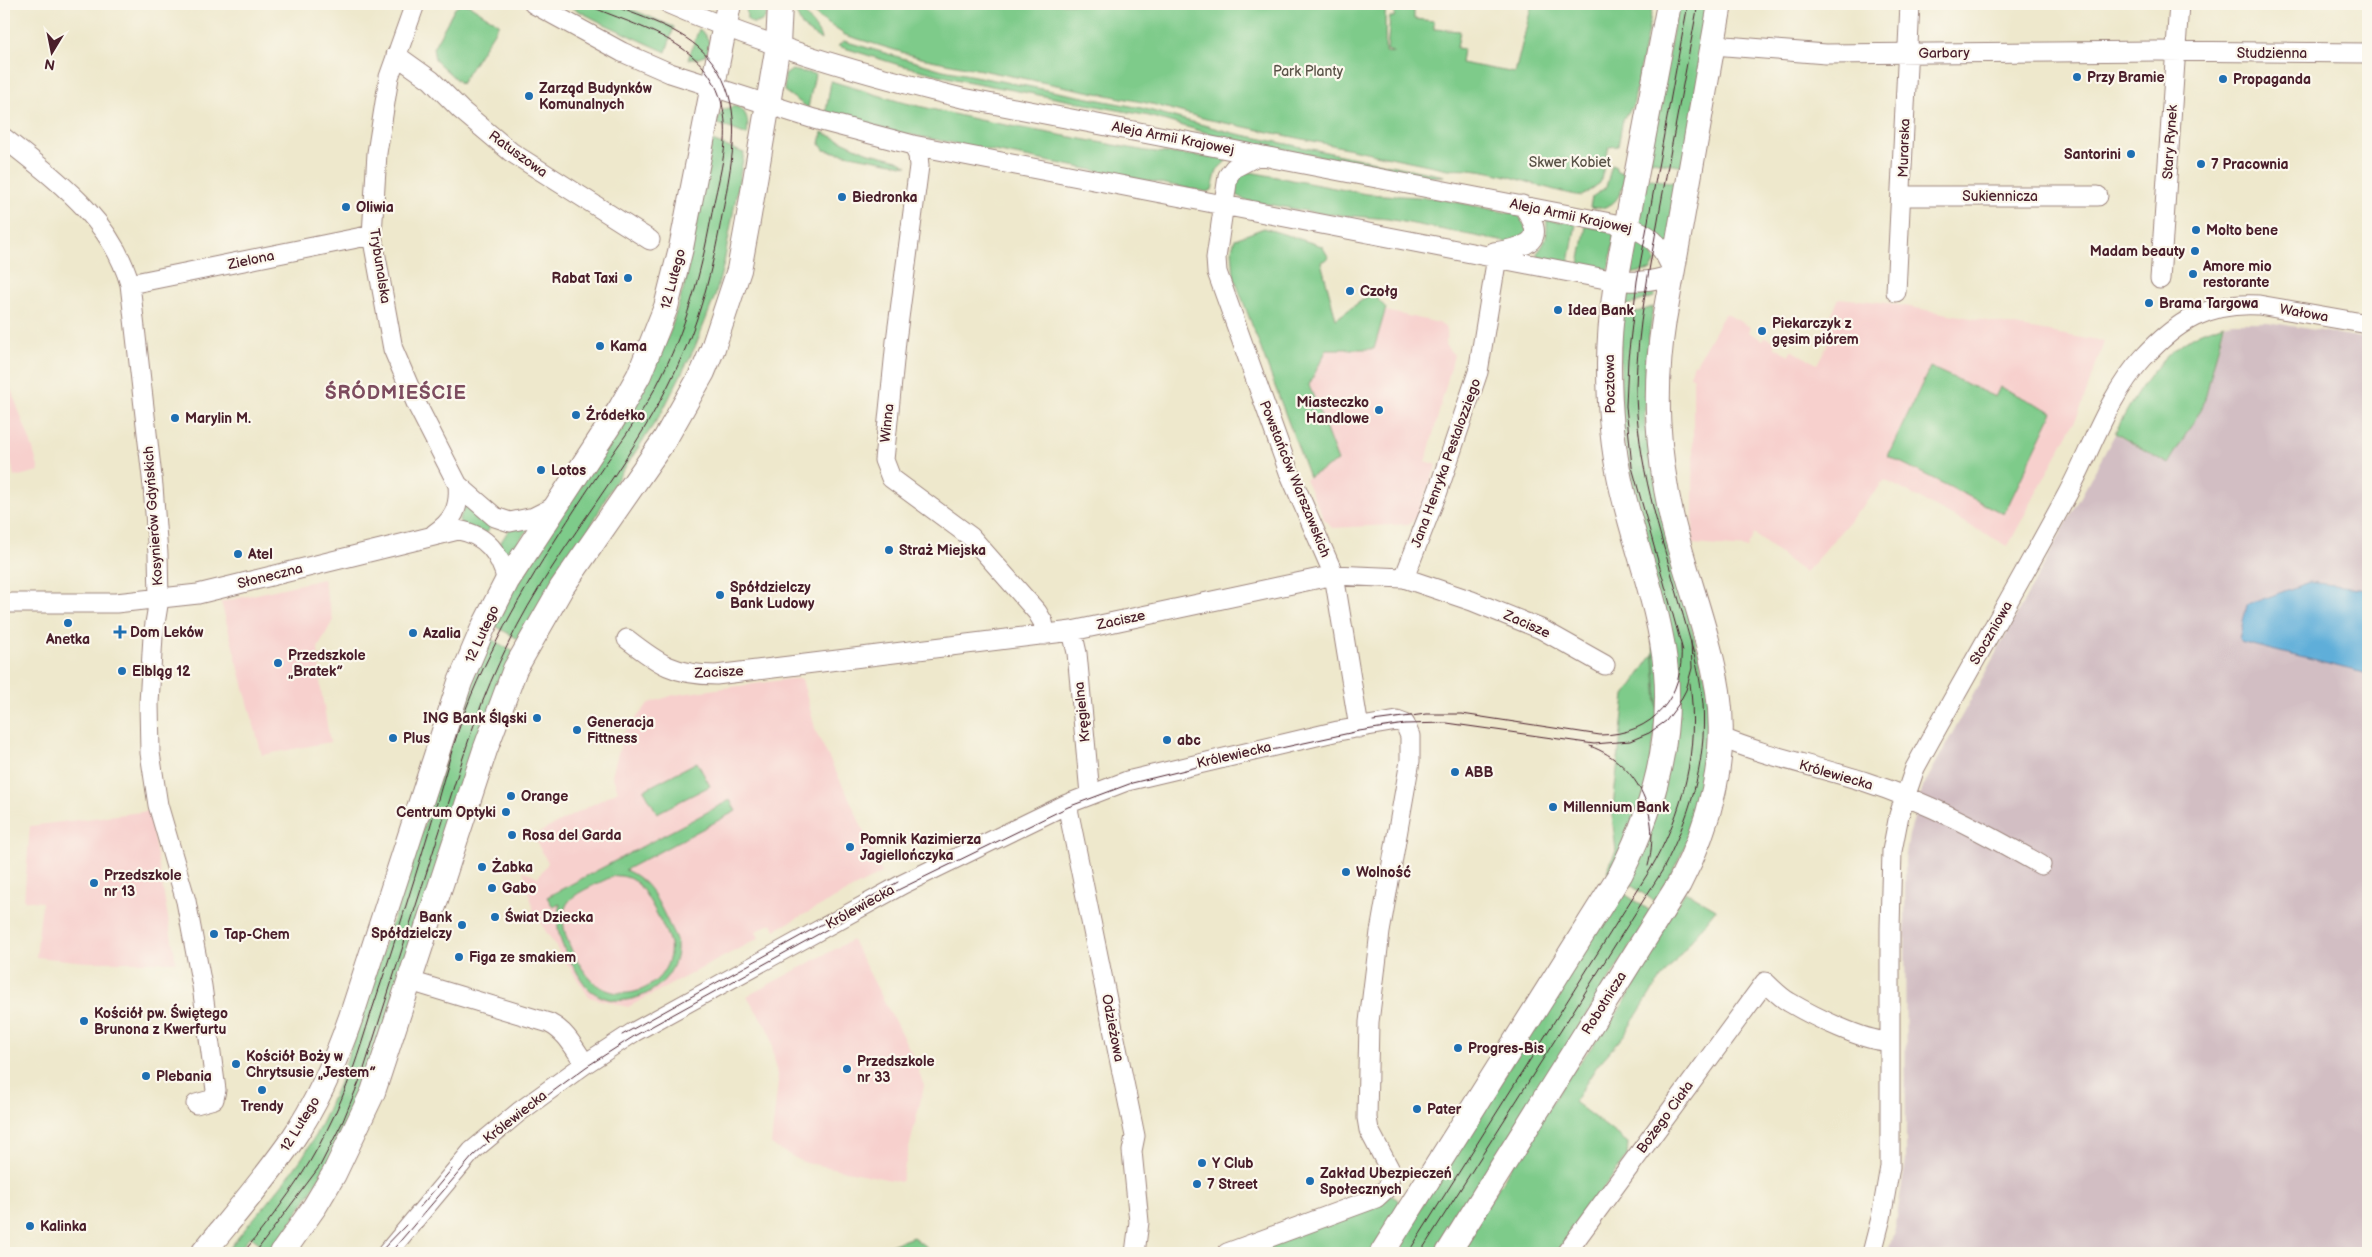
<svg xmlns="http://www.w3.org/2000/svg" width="2372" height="1257" font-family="'Balsamiq Sans',sans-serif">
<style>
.built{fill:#f7d0cd}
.industrial{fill:#d2bec3}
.green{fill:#7ecb8a;stroke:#64755a;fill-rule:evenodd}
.water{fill:#5faed9;stroke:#546682}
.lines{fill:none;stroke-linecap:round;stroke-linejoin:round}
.minor-casing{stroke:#9c847c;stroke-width:21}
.major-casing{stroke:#9c847c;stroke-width:26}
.minor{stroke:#fff;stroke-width:19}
.major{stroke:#fff;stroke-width:24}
.tram{stroke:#4a1f2b;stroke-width:1}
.poi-dot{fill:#1f6fb2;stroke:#fbf7ec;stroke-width:2}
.labels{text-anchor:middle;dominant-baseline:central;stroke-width:4.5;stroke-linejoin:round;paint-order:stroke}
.street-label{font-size:14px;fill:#4a1f2b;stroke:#fbf7ec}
.park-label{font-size:14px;fill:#5a5348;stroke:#fbf7ec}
.poi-label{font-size:14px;font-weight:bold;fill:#4a1f2b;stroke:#fbf7ec;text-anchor:start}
.district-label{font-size:19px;font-weight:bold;letter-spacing:1px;fill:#7d4c5f;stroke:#fbf7ec}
</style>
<rect width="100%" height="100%" fill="#fbf7ec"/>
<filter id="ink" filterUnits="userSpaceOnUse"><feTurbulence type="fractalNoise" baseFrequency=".02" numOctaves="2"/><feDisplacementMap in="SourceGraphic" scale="10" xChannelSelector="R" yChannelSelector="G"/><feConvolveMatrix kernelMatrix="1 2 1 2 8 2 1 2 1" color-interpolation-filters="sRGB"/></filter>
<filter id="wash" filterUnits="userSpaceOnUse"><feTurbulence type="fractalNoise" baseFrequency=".0096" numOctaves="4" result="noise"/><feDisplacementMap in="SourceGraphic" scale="20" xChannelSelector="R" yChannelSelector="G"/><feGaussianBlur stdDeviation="1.12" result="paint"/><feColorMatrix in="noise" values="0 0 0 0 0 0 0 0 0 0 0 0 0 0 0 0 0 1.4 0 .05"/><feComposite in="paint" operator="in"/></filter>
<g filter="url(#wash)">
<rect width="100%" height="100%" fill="#eee8cc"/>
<path class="built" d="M 1839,298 L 1888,303 L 2104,342 L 2079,413 L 2008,546 L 1885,480 L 1805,573 L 1754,534 L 1747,548 L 1693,544 L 1693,377 L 1690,376 L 1694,363 L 1696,364 L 1725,313 L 1750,327 L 1748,332 L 1763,340 L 1765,337 L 1776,342 L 1774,346 L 1789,355 L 1791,350 L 1817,364 L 1829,342 L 1821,337 Z
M 1386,311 L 1439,323 L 1446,328 L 1447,335 L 1445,345 L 1454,355 L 1426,461 L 1437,465 L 1416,517 L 1410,524 L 1332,528 L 1324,519 L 1305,479 L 1338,461 L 1309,385 L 1327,349 L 1368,350 Z
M 4,370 L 33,449 L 39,471 L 14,477 L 11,461 L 4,462 Z
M 323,579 L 333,620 L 318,648 L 321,690 L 330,742 L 262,755 L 221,602 Z
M 789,679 L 802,679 L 816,732 L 850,800 L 882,873 L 775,930 L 772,923 L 756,931 L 759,938 L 628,1007 L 589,997 L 535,915 L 523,870 L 538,877 L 548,863 L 533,836 L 618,791 L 612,775 L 624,732 L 649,703 L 674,695 Z
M 149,811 L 176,962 L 87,962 L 36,957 L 42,902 L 24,900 L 30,826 Z
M 852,940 L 913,1056 L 924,1086 L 901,1182 L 803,1162 L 771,1145 L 778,1082 L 770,1033 L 747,996 Z"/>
<path class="industrial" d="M 2233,322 L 2268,322 L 2368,339 L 2368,589 L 2309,582 L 2240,642 L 2368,674 L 2368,1253 L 1887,1253 L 1895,1228 L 1906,1160 L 1905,860 L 1909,835 L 1923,787 L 2115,434 L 2168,464 L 2203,406 L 2225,324 Z"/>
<path class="green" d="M 462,4 L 469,5 L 499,24 L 461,84 L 435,60 L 433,48 L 455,8 Z
M 565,4 L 619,4 L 674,27 L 666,52 L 602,23 Z
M 746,4 L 769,4 C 767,15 765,24 752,23 L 747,19 Z
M 811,4 L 1386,4 C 1384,20 1386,35 1385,52 L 1395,53 L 1387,50 L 1390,17 L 1394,17 L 1395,10 L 1404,6 L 1414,11 L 1414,19 L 1434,21 L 1434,29 L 1460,31 L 1457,48 L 1463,49 L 1461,63 L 1515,73 L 1532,4 L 1653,4 L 1633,106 L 1623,119 L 1618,146 L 1609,147 L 1600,183 L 1582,196 C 1537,189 1494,165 1448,169 L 1206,119 L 1152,104 L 921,58 L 845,35 L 818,17 L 811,8 Z
M 1678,4 L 1711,4 L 1684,167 L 1648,160 Z
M 792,5 L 799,6 C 804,15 821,31 821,40 L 802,26 Z
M 699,29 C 717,42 710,61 688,59 Z
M 844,41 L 943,70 L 1141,108 L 1233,133 L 1444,176 L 1428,177 L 1221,137 L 1149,116 L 955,79 L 896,64 L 838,46 Z
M 792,70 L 815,74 L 808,108 L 784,91 L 785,75 Z
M 831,81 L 901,102 L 979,120 L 1146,151 L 1220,158 L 1227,160 L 1217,170 L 1212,190 L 1207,192 L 896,132 L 826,112 Z
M 734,106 C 748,109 749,123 747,135 L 716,123 L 723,110 Z
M 822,132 L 866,152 L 898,160 L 908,166 L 824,150 L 820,144 Z
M 712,141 L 744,153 L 724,263 L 715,296 L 695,347 L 662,412 L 610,490 L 583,541 L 520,640 L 495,626 L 517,583 L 654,367 L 670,332 L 685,283 Z
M 1612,165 L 1615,166 L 1617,171 L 1626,174 C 1622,194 1615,212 1590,207 L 1592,197 L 1606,187 Z
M 1250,172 L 1366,194 L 1436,198 L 1519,215 L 1528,233 L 1511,243 L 1388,219 L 1317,213 L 1244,200 L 1237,195 L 1234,184 L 1240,174 Z
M 1645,178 L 1681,184 L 1670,248 L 1637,222 Z
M 1547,220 L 1576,224 L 1569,263 L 1538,257 L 1537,253 C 1547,242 1547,234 1547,220 Z
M 1586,226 L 1615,232 L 1609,269 L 1606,270 L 1579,265 Z
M 1264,228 L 1322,246 L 1329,258 L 1321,262 L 1336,319 L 1372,293 L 1386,308 L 1374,349 L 1327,349 L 1309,385 L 1338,461 L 1309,477 L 1234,277 L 1232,249 L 1235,239 Z
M 1633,238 L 1642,240 L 1656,261 L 1651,270 L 1629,274 Z
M 1624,289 L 1656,289 L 1654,297 L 1621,307 Z
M 1653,307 L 1645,366 L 1645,426 L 1665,527 L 1709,692 L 1711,738 L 1696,824 L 1657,903 L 1626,882 L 1663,797 L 1647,550 L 1621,430 L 1620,317 Z
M 2224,324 L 2203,406 L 2168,464 L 2115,433 C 2134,396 2159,353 2199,333 C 2207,329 2216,327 2224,324 Z
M 1930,367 L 1995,397 L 2000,387 L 2053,412 L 2004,514 L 1888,456 Z
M 466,504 L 492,523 L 487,533 L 462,525 L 459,520 Z
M 510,528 L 527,528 L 527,530 L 507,557 L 499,545 Z
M 489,638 L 514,652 L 373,1065 L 334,1155 L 272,1253 L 250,1236 L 237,1253 L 226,1253 C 250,1221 279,1191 302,1158 C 319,1132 330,1104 342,1075 L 467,694 Z
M 1654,653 L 1658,711 L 1646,793 L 1610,873 L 1607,871 L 1616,851 L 1612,816 L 1625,695 Z
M 697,762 L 710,786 L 657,813 L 644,790 Z
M 730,800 L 736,811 L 625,870 C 649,880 656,898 667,920 C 670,928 676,936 677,944 C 680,984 630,1014 596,994 C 584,988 578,973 571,962 C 560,944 554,925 560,904 L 553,907 L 547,897 ZM 613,876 C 623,875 631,878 638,884 C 646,892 668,933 670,944 C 671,949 670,955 669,959 C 658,996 611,1005 588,976 C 574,959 552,919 570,900 C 578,891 602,882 613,876 Z
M 1620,891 L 1652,912 L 1436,1253 L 1392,1253 Z
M 1685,891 L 1716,909 L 1654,988 L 1624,1035 L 1597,1066 L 1574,1102 L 1628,1143 L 1627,1156 L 1557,1253 L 1457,1253 L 1568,1077 L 1611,1022 L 1635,986 L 1645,957 Z
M 1385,1192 L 1397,1199 L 1401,1207 L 1371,1253 L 1227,1253 Z
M 913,1237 L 934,1253 L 885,1253 L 883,1248 Z"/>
<path class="water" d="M 2309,582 L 2368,589 L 2368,674 L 2240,642 L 2239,639 L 2247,605 Z"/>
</g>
<g filter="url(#ink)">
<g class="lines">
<g class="minor-casing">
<path id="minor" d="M 415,4 L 389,77 L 377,153 L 372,235 L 393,349 L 417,405 L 458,485 L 495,517 L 510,522 L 534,517 L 554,507
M 534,4 L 622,52 L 670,73 L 814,119 L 913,145 L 1616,281 C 1635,281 1656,283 1673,273 C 1666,250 1651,233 1626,226 L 962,98 C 862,74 763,45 669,4
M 1713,45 L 1826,54 L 2156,51 L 2368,53
M 396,55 L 431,80 L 461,110 L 511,152 L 650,240
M 4,138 C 55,179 111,218 130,284 L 153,486 L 158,554 L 159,599 L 153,636 L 149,703 L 150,753 L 158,805 L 186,901 L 202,986 L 216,1090 L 214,1099 L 196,1104
M 913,145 L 918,155 L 919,166 L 896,341 L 884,460 L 891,478 L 971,537 L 1037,612 L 1043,622 L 1045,635
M 1259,155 L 1234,168 L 1228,176 L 1216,258 L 1217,272 L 1289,472 L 1334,575 L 1359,728
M 1902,196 L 2098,196
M 1494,252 C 1527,247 1550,242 1522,205
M 2160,279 L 2179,4
M 130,284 L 372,235
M 1896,292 L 1910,4
M 434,534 C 453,521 460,508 458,485
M 1404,578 L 1438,491 L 1478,372 L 1497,257
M 4,603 L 116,603 L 198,594 L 458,530 C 487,535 500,554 507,581
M 1072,631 L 1077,653 L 1090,794
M 627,639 C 659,664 675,675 716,675 L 1072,631 L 1334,575 L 1404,578 L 1472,601 L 1541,629 L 1605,665
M 1720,737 C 1767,757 1817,766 1866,782 C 1928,802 1985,833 2041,865
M 1067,804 L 1135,1136 L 1132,1151 L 1139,1222 L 1135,1253
M 410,981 L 549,1023 C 567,1032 574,1048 585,1064
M 1890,1041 L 1890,928 L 1892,851 L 1899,815 L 1915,768 C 1965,676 2018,586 2068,493 C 2092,448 2108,396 2143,358 C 2177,321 2208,302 2259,305 L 2368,324
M 387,1253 L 472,1151 L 519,1112 L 585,1064 L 634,1032 L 903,884 L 1067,804 L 1127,781 L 1338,731 L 1397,721 L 1405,724 L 1410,736 L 1410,761 L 1380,932 L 1369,1022 L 1367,1118 L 1369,1130 L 1390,1170 L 1389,1186 L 1376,1198 L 1227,1253
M 1566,1253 L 1765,982 C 1773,989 1780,997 1789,1002 C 1811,1015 1866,1043 1890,1041 L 1890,1167 L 1881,1218 L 1872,1253"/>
</g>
<g class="major-casing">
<path id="major" d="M 203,1253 C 233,1216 265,1179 292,1140 C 318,1102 336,1060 351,1017 L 460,682 L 483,628 L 507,581 L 620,409 L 639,375 L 666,307 L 681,248 L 729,4
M 282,1253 L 315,1206 L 334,1174 L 373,1092 L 485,750 L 515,669 L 562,587 L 665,439 L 703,372 L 713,348 L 739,270 L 748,221 L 778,45 L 780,4
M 1382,1253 L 1621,873 C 1653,810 1672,743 1666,671 C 1660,607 1635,547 1621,485 C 1612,445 1609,405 1609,365 C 1609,308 1621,253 1632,197 C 1644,132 1657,68 1669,4
M 1448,1253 L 1679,884 C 1710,825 1728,757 1718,691 C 1709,634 1687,579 1673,523 C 1657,453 1653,391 1664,320 L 1720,4"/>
</g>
<use href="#minor" class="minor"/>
<use href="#major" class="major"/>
<path class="tram" d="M 1683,651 L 1632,467 L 1626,406 L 1628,359 L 1637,281 L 1688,4
M 1373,721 L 1426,714 L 1462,714 L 1600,735 C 1653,735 1685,697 1681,645
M 1590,746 C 1641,765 1661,817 1648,866
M 622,1035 L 898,882
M 420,1207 L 452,1169
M 243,1253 C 275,1214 306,1174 328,1128 C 347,1091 359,1052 371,1013 C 391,954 410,894 428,834 C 442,788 453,740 471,696 C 503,620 548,550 593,482 C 617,446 644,413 663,373 C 689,320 703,265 713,207 C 719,178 729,145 724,114 C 713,42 641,29 585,4
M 255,1253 L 320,1166 L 343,1121 L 363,1072 L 468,742 C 486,688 509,637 539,588 C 587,511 647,438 683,354 C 706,303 716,249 726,194 C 734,148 742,105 714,64 C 689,30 646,19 609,4
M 379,1253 L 406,1225
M 390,1253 L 473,1156 L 506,1126 L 586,1067 L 636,1035 L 900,889 L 1068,807 L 1132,783 L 1226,760 L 1359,731 L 1405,724 L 1447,723 L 1594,744 L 1630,741 L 1649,733 L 1666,721 L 1678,705 L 1686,690 L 1692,668 L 1691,641
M 1408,1253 L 1650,870 C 1684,812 1699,750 1690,683
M 1420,1253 L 1662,871 C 1689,819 1707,763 1703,704 C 1700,670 1689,637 1680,604 C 1660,532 1636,462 1636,387 C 1637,329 1649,271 1659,214 C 1672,144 1685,74 1698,4"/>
</g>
</g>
<g class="poi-dot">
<circle cx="2077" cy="77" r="5"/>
<circle cx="2223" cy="79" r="5"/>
<circle cx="529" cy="96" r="5"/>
<circle cx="2131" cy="154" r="5"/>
<circle cx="2201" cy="164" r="5"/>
<circle cx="842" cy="197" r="5"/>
<circle cx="346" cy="207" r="5"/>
<circle cx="2196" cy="230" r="5"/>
<circle cx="2195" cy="251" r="5"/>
<circle cx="2193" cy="274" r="5"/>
<circle cx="628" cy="278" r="5"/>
<circle cx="1350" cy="291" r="5"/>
<circle cx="2149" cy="303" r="5"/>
<circle cx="1558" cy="310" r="5"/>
<circle cx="1762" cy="331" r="5"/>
<circle cx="600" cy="346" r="5"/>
<circle cx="1379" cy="410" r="5"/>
<circle cx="576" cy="415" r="5"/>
<circle cx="175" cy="418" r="5"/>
<circle cx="541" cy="470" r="5"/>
<circle cx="889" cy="550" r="5"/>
<circle cx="238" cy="554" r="5"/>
<circle cx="720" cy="595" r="5"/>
<circle cx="68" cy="623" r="5"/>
<path d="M117.5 624.5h5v5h5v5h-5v5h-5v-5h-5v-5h5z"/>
<circle cx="413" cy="633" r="5"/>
<circle cx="278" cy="663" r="5"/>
<circle cx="122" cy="671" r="5"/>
<circle cx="537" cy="718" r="5"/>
<circle cx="577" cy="730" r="5"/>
<circle cx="393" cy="738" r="5"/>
<circle cx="1167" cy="740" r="5"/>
<circle cx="1455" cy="772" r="5"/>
<circle cx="511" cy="796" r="5"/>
<circle cx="1553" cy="807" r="5"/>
<circle cx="506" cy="812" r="5"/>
<circle cx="512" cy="835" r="5"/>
<circle cx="850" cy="847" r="5"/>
<circle cx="482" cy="867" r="5"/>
<circle cx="1346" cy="872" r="5"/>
<circle cx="94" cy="883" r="5"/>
<circle cx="492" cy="888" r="5"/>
<circle cx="495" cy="917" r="5"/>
<circle cx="462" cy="925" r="5"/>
<circle cx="214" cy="934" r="5"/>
<circle cx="459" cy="957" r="5"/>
<circle cx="84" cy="1021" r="5"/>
<circle cx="1458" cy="1048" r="5"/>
<circle cx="236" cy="1064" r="5"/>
<circle cx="847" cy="1069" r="5"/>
<circle cx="146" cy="1076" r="5"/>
<circle cx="262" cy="1090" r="5"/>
<circle cx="1417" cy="1109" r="5"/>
<circle cx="1202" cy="1163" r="5"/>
<circle cx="1310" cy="1181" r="5"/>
<circle cx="1197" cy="1184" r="5"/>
<circle cx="30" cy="1226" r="5"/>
</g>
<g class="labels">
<g class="street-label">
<text transform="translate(1944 53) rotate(-1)">Garbary</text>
<text x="2272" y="53">Studzienna</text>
<text transform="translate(1173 138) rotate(11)">Aleja Armii Krajowej</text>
<text transform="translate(2170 142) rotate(-86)">Stary Rynek</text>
<text transform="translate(1904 148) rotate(-88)">Murarska</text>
<text transform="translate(518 154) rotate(36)">Ratuszowa</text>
<text x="2000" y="196">Sukiennicza</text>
<text transform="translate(1571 216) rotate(12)">Aleja Armii Krajowej</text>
<text transform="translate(251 260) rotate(-12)">Zielona</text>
<text transform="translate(380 266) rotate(81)">Trybunalska</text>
<text transform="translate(673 279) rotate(-75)">12 Lutego</text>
<text transform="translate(2304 313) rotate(10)">Wałowa</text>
<text transform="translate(1610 384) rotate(-91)">Pocztowa</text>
<text transform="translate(887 423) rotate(-84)">Winna</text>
<text transform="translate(1446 463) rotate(-70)">Jana Henryka Pestalozziego</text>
<text transform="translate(1295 479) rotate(68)">Powstańców Warszawskich</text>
<text transform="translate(153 516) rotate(-94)">Kosynierów Gdyńskich</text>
<text transform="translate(270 576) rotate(-14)">Słoneczna</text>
<text transform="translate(1121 620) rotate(-12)">Zacisze</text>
<text transform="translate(1527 624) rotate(24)">Zacisze</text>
<text transform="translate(1991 633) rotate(-60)">Stoczniowa</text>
<text transform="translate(482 634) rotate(-65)">12 Lutego</text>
<text transform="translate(719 672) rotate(-3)">Zacisze</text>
<text transform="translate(1082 712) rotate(-96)">Kręgielna</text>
<text transform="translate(1234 755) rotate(-13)">Królewiecka</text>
<text transform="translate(1836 775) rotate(16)">Królewiecka</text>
<text transform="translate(860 907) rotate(-29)">Królewiecka</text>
<text transform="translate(1604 1003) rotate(-58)">Robotnicza</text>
<text transform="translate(1113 1028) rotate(79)">Odzieżowa</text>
<text transform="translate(515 1117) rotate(-38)">Królewiecka</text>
<text transform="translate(1665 1117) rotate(-54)">Bożego Ciała</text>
<text transform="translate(300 1124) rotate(-58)">12 Lutego</text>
</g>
<g class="park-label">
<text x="1308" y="71">Park Planty</text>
<text x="1570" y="162">Skwer Kobiet</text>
</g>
<g class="poi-label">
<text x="2087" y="77">Przy Bramie</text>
<text x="2233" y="79">Propaganda</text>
<text x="539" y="88">Zarząd Budynków<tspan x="539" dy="16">Komunalnych</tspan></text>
<text x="2121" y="154" text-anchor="end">Santorini</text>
<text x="2211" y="164">7 Pracownia</text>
<text x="852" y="197">Biedronka</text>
<text x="356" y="207">Oliwia</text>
<text x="2206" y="230">Molto bene</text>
<text x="2185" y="251" text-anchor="end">Madam beauty</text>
<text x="2203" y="266">Amore mio<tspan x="2203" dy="16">restorante</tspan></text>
<text x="618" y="278" text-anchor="end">Rabat Taxi</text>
<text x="1360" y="291">Czołg</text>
<text x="2159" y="303">Brama Targowa</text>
<text x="1568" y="310">Idea Bank</text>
<text x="1772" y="323">Piekarczyk z<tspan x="1772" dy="16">gęsim piórem</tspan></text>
<text x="610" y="346">Kama</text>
<text x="1369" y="402" text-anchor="end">Miasteczko<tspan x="1369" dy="16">Handlowe</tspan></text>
<text x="586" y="415">Źródełko</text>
<text x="185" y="418">Marylin M.</text>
<text x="551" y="470">Lotos</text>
<text x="899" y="550">Straż Miejska</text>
<text x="248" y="554">Atel</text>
<text x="730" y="587">Spółdzielczy<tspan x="730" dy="16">Bank Ludowy</tspan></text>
<text x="130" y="632">Dom Leków</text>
<text x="423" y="633">Azalia</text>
<text x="68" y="639" text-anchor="middle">Anetka</text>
<text x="288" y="655">Przedszkole<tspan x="288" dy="16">„Bratek”</tspan></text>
<text x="132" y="671">Elbląg 12</text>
<text x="527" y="718" text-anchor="end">ING Bank Śląski</text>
<text x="587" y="722">Generacja<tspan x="587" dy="16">Fittness</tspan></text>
<text x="403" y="738">Plus</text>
<text x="1177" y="740">abc</text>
<text x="1465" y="772">ABB</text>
<text x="521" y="796">Orange</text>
<text x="1563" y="807">Millennium Bank</text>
<text x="496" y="812" text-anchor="end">Centrum Optyki</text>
<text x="522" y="835">Rosa del Garda</text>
<text x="860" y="839">Pomnik Kazimierza<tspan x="860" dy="16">Jagiellończyka</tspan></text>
<text x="492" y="867">Żabka</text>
<text x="1356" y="872">Wolność</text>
<text x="104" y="875">Przedszkole<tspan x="104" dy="16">nr 13</tspan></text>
<text x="502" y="888">Gabo</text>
<text x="452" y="917" text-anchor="end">Bank<tspan x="452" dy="16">Spółdzielczy</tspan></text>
<text x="505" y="917">Świat Dziecka</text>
<text x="224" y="934">Tap-Chem</text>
<text x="469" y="957">Figa ze smakiem</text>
<text x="94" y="1013">Kościół pw. Świętego<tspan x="94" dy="16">Brunona z Kwerfurtu</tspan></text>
<text x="1468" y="1048">Progres-Bis</text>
<text x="246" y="1056">Kościół Boży w<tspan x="246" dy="16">Chrytsusie „Jestem”</tspan></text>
<text x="857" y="1061">Przedszkole<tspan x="857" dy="16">nr 33</tspan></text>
<text x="156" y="1076">Plebania</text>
<text x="262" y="1106" text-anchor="middle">Trendy</text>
<text x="1427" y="1109">Pater</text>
<text x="1212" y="1163">Y Club</text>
<text x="1320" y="1173">Zakład Ubezpieczeń<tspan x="1320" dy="16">Społecznych</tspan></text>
<text x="1207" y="1184">7 Street</text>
<text x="40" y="1226">Kalinka</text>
</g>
<g class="district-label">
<text x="396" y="393">ŚRÓDMIEŚCIE</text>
</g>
</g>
<rect width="2372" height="1257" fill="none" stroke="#fbf7ec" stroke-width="20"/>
<g transform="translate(52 52) rotate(190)" stroke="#fbf7ec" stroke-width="4" paint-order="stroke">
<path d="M0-4L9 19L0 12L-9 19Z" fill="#4a1f2b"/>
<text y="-8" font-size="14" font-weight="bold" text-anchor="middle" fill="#4a1f2b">N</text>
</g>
</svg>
